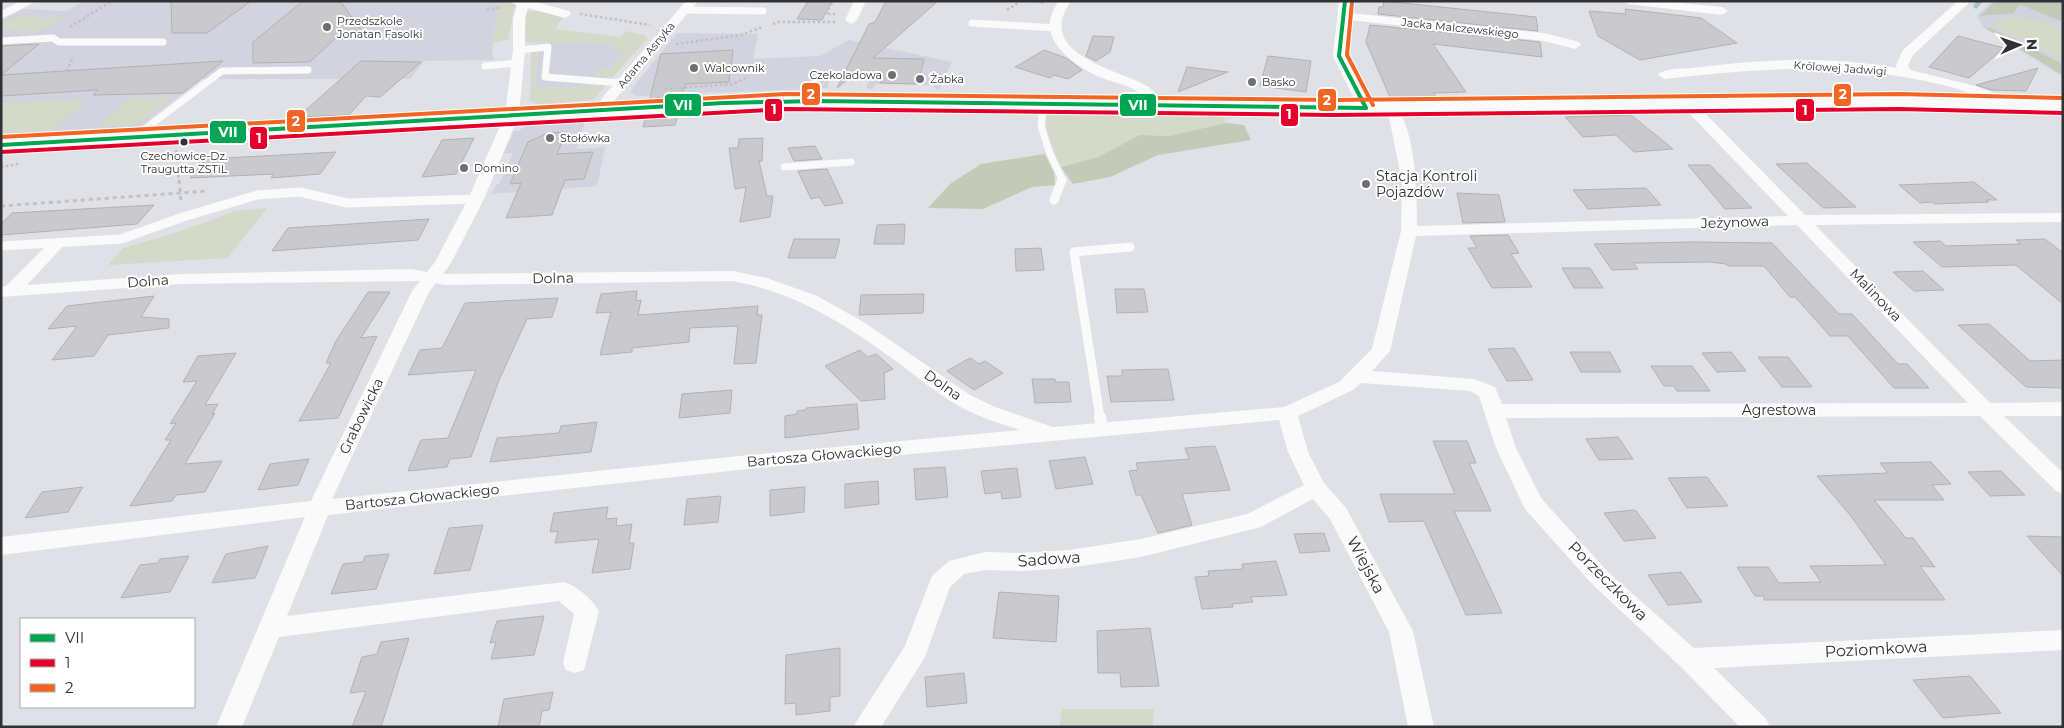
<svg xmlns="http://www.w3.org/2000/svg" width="2064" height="728" font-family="Montserrat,sans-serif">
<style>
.built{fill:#d2d3de}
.green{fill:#d4d9ca}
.forest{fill:#c3cab7}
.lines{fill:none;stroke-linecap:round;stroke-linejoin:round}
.stream{stroke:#a2c7cb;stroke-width:5}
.building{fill:#cac9cc;stroke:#b2b1b4}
.path-far1{stroke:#c1c1c3;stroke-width:2.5;stroke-dasharray:2.5 2.5;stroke-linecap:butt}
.path{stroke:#c1c1c3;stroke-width:3;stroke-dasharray:4 4;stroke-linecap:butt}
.service-far2{stroke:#fafafb;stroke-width:7}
.service-far1{stroke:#fafafb;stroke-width:9}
.service{stroke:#fafafb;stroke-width:12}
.minor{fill:#fafafb;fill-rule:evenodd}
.tertiary{fill:#fafafb;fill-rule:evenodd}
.bus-1-casing{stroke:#fff;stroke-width:6}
.bus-2-casing{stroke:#fff;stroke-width:6}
.bus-3-casing{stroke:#fff;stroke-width:6}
.bus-1{stroke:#00a651;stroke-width:4}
.bus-2{stroke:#e4002b;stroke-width:4}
.bus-3{stroke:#f26522;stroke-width:4}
.poi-dot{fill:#6e6f72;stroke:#fff;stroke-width:2}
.bus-dot{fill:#303134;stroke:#fff;stroke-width:2}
.labels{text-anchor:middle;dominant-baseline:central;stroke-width:4;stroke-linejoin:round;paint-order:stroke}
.far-poi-label{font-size:11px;fill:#303134;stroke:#fff;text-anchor:start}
.far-street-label{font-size:11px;fill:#303134;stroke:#fff}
.far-bus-label{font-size:11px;fill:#303134;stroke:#fff}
.poi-label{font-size:14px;fill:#303134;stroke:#fff;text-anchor:start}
.street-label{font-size:14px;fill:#303134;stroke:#fff}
.near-street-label{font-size:16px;fill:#303134;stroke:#fff}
.line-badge{stroke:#fff;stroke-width:2}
.badge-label{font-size:14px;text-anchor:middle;font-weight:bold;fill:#fff}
</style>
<rect width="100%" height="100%" fill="#e0e1e6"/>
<path class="built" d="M 85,1 L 498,1 L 492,51 L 494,60 L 424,61 L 410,79 L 201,79 L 140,127 L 1,134 L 1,20 L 24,9 L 66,11 Z
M 1992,1 L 2063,1 L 2063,77 L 1984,28 L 1977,16 Z
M 677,33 L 758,34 L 753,59 L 820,56 L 849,40 L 952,62 L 938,91 L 932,85 L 875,84 L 874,89 L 866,89 L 869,78 L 829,78 L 828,88 L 637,96 L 631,93 L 633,87 Z
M 548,42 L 611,44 L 626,51 L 610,69 L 599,68 L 608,78 L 613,77 L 604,87 L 590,84 L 562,88 L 534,86 L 539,53 L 531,53 L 532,44 Z
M 586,118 L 576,149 L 605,147 L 597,186 L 491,194 L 496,185 L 499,184 L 513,153 L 504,153 L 514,131 L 519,131 L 527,123 Z"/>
<path class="green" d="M 498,1 L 508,1 L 515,5 L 508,40 L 493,43 Z
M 537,11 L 563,17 L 555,29 L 620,37 L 627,31 L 644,35 L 648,38 L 613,77 L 592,75 L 599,68 L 610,69 L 625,51 L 615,51 L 611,44 L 525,42 L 526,12 Z
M 21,15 L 66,18 L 39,32 L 1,29 L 1,25 Z
M 2013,17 L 2043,21 L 2063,29 L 2063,60 L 1997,28 L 1993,22 L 1998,18 Z
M 539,52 L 534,86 L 562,88 L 590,84 L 604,87 L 593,100 L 539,104 L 530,101 L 531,53 Z
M 174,97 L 138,125 L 97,127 L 128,98 Z
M 88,99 L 54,130 L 1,133 L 1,105 L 3,103 Z
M 1046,115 L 1224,117 L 1226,123 L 1169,136 L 1140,135 L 1098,157 L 1061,167 C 1054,150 1045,134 1046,115 Z
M 267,208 L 228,258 L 108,265 L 123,248 L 181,231 L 235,211 Z
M 1062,709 L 1154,709 L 1153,727 L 1059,727 Z"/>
<path class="forest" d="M 1996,1 L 2063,1 L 2063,22 L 2021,5 L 2017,7 L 2014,13 L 1980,16 Z
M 1988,27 L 2063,64 L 2063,75 L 1987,29 Z
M 1226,123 L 1244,125 L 1251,140 L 1158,155 L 1110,177 L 1073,184 L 1061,167 L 1098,157 L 1140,135 L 1169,136 Z
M 1045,154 L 1054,173 L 1055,185 L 1032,187 L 983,209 L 928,208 L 950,184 L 981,164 Z"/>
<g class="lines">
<path class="stream" d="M 1976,6 L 1980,1"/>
</g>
<path class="building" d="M 171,1 L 251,1 L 207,33 L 172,33 Z
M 303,1 L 340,1 L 362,31 L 343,31 L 310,62 L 253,63 L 253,42 Z
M 808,1 L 832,1 L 822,20 L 797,19 Z
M 886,1 L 938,1 L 873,58 L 924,59 L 918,84 L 880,83 L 882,78 L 852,76 L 837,88 L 869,24 L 875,22 Z
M 1384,1 L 1536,17 L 1538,31 L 1378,14 L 1379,7 L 1383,7 Z
M 1625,9 L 1701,18 L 1737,43 L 1640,60 L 1598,36 L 1589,11 L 1626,14 Z
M 1370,25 L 1540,42 L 1542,57 L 1433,44 L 1466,92 L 1433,93 L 1436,97 L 1390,97 L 1366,42 Z
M 1093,36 L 1114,37 L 1110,52 L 1096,61 L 1086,56 Z
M 1958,36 L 2004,48 L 1969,78 L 1929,67 Z
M 39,44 L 1,75 L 1,46 Z
M 733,50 L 729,82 L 685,84 L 681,100 L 649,102 L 661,54 Z
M 1044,50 L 1066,58 L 1082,70 L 1068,79 L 1054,75 L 1050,78 L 1015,67 Z
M 1268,56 L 1311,61 L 1306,92 L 1260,86 Z
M 223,61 L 183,93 L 93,95 L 98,90 L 1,96 L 1,75 Z
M 361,61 L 421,62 L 380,97 L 366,96 L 349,115 L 298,117 Z
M 1187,67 L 1228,72 L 1178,92 Z
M 2038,68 L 2026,91 L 1991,90 L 1976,85 Z
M 678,114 L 675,125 L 643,127 L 646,116 Z
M 1631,115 L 1673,149 L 1634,152 L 1616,135 L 1583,137 L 1565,117 Z
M 566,132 L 557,154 L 593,152 L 584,179 L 565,180 L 552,215 L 506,218 L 521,183 L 510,184 L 528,142 L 548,133 Z
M 474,138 L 456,174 L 422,177 L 442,140 Z
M 763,138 L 762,161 L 759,161 L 767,196 L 773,196 L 770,217 L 740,222 L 746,187 L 735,189 L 729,148 L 738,148 L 739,139 Z
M 815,146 L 822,159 L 794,161 L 788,148 Z
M 336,152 L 320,174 L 271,178 L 274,174 L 190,178 L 206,159 Z
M 1807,163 L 1856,207 L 1823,208 L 1776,164 Z
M 1688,165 L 1710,165 L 1752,208 L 1725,209 Z
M 827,169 L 843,203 L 825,206 L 819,197 L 811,199 L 798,171 Z
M 1974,182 L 1997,200 L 1986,200 L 1989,202 L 1935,204 L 1932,202 L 1920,203 L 1899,185 Z
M 1646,188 L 1661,205 L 1588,209 L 1573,190 Z
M 1457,193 L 1499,195 L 1505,222 L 1463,223 Z
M 154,205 L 137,224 L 1,235 L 1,224 L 12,213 Z
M 429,219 L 418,240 L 272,251 L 288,228 Z
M 905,224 L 904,244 L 874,244 L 877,225 Z
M 1508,235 L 1519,253 L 1511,254 L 1532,287 L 1492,288 L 1468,248 L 1477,248 L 1470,236 Z
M 794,239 L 840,239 L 835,258 L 788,258 Z
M 2045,239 L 2063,253 L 2063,304 L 2016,265 L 1942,267 L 1913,242 L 1940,241 L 1946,246 L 2021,244 L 2016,240 Z
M 1694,242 L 1772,243 L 1839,314 L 1852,314 L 1898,364 L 1907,364 L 1929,388 L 1894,388 L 1848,336 L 1830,336 L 1795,297 L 1790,297 L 1764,266 L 1728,266 L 1726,264 L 1710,262 L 1633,263 L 1638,269 L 1612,270 L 1594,244 Z
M 1041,248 L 1044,270 L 1016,271 L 1015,249 Z
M 1562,268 L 1590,268 L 1603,288 L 1574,288 Z
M 1923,271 L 1944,290 L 1914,291 L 1893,272 Z
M 1115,289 L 1144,289 L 1148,312 L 1117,313 Z
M 637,291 L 636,301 L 641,300 L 638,315 L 758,306 L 757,315 L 762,315 L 756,363 L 734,364 L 738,326 L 690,328 L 689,342 L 632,348 L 632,352 L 600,355 L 611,312 L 596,313 L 601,294 Z
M 368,292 L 390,292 L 361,338 L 377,336 L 338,418 L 299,421 L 331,363 L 326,363 L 336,341 Z
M 924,294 L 923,313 L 859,315 L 861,295 Z
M 154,296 L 141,317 L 169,319 L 169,328 L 108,335 L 94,356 L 52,360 L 77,326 L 48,329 L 67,306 Z
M 558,298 L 552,317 L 527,319 L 499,380 L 471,457 L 450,459 L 447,467 L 408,471 L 421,440 L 448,438 L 476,370 L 408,375 L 420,350 L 442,348 L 465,303 Z
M 1989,324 L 2030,361 L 2063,360 L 2063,388 L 2026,387 L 1958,325 Z
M 1514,348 L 1533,380 L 1507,381 L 1488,349 Z
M 860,350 L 868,357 L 876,354 L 893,369 L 884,373 L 885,399 L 861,401 L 825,366 Z
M 1570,352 L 1610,352 L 1621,372 L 1581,372 Z
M 1731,352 L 1746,371 L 1717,372 L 1702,353 Z
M 236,353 L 205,405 L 218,404 L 212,414 L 215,413 L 185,464 L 222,461 L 205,492 L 176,495 L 172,501 L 130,506 L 171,440 L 165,440 L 176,423 L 170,424 L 197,381 L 183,382 L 198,356 Z
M 1758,357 L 1788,357 L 1812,387 L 1782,387 Z
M 970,358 L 979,364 L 985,361 L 1003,373 L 974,390 L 947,371 Z
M 1651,366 L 1692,366 L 1710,391 L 1677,391 L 1674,386 L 1664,386 Z
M 1168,369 L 1174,400 L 1111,402 L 1107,376 L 1122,376 L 1122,370 Z
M 1032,379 L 1055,379 L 1055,382 L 1069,382 L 1071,402 L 1035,403 Z
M 732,390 L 730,413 L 679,418 L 682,394 Z
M 857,404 L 859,429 L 785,438 L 785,416 L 797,414 L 797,411 L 806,410 L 806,408 Z
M 597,422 L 591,452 L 490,462 L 497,438 L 559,433 L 561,426 Z
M 1618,437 L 1633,459 L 1599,460 L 1586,439 Z
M 1433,441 L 1467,441 L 1476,463 L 1469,463 L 1491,511 L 1454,511 L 1502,613 L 1466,615 L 1424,521 L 1389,522 L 1380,494 L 1455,494 Z
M 1215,446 L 1230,490 L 1182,494 L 1192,525 L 1158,533 L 1141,495 L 1136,495 L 1129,471 L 1138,470 L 1136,463 L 1189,459 L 1185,448 Z
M 1085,457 L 1093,484 L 1056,489 L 1049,461 Z
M 309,459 L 298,485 L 258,490 L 270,464 Z
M 1931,462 L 1951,484 L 1932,485 L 1944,500 L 1874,500 L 1906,538 L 1913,538 L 1935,567 L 1920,566 L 1945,600 L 1764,600 L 1764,596 L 1755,596 L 1737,567 L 1768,567 L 1779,583 L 1821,582 L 1810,566 L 1886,565 L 1850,515 L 1817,476 L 1888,473 L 1880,463 Z
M 945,467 L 948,497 L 916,500 L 914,469 Z
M 1017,468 L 1021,497 L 1002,499 L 1001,492 L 985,494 L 981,471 Z
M 2001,471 L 2025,495 L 1990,496 L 1968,472 Z
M 1707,477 L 1728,506 L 1687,508 L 1668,478 Z
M 878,481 L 879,504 L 845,508 L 845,484 Z
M 83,487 L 68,512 L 25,518 L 42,492 Z
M 805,487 L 804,512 L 770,516 L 770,490 Z
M 721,496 L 718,522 L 684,525 L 687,499 Z
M 608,507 L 606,519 L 617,518 L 616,526 L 632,524 L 629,543 L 634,543 L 630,569 L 592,573 L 599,539 L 555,543 L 558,531 L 550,532 L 554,513 Z
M 1634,510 L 1636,511 L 1656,538 L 1624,541 L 1604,513 Z
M 483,525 L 470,570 L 434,574 L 449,528 Z
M 1324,533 L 1330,551 L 1300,553 L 1294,534 Z
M 2027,536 L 2063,537 L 2063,576 Z
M 268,546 L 255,578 L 212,583 L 226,554 Z
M 389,554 L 376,589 L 331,594 L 343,564 L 363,562 L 365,556 Z
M 189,556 L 170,592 L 121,598 L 140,565 L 158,563 L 160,559 Z
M 1276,561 L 1287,595 L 1251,597 L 1253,602 L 1232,604 L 1233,607 L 1202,609 L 1195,577 L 1209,576 L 1208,571 L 1243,569 L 1242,564 Z
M 1681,572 L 1702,602 L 1668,605 L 1648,575 Z
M 999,592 L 1059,596 L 1056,642 L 993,638 Z
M 544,616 L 534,655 L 491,659 L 496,642 L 490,643 L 497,621 Z
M 1150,628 L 1159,686 L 1121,687 L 1120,673 L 1098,673 L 1097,631 Z
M 409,638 L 381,727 L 352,727 L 366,691 L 350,693 L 362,657 L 377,654 L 381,642 Z
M 840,648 L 840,696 L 830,697 L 830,711 L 796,715 L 796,703 L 785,704 L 786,655 Z
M 964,673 L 967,703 L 927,707 L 925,677 Z
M 1970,676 L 2001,713 L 1943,718 L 1913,680 Z
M 553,692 L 549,710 L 542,711 L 539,727 L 498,727 L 504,699 Z"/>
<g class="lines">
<path class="path-far1" d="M 1036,1 L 1043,3
M 487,10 L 502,7
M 1007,10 L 1021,1
M 580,14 L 650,25
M 823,14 L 835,14
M 826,14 L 833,1
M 773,24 L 778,22 L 836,22
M 70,27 L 112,1
M 676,44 L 741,35 L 762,27
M 67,71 L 73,57
M 665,89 L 733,84 L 749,76
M 176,150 L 179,181
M 1,167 L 18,164"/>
<path class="path" d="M 179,180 L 181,201
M 1,206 L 207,191"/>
<path class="service-far2" d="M 685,10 L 763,11
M 972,23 L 1056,28
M 1,41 L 53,38 L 59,42 L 163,42
M 519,50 L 548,47 L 545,77 L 622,83
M 485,66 L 518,63
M 1044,104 L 1041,126 L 1050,154 L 1063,181
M 139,137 L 145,129 L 222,71 L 308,70
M 784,167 L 851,162"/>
<path class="service-far1" d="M 1054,200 L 1062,180
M 1,246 L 121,239 L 183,217 L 257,195 L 300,192 L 347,203 L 476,199
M 1100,418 L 1074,252 L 1130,247"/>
<path class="service" d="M 1100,417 L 1102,430"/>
<path class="minor" d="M 21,1 L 37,1 L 1,19 L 1,11 Z
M 509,1 L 533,1 L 569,11 L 571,14 L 565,18 L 528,8 L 525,18 L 525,50 L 519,115 L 484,199 L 451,263 L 443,274 L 733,271 L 767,278 L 817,296 L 862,321 L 970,395 L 995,407 L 1053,427 L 1284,407 L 1339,382 L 1372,349 L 1401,231 L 1402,182 L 1390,122 L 1384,108 L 1391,104 L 1396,105 C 1416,135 1417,191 1417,226 L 1788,216 L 1684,108 L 1682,105 L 1689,101 L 1694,102 L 1805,215 L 2063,213 L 2061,222 L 1815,225 L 1990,403 L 2063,402 L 2063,416 L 2004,416 L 2063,473 L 2063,494 L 2056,491 L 1980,416 L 1506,418 L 1516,448 L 1541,498 L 1608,572 L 1694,648 L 2063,630 L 2063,650 L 1714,668 L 1766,719 L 1770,727 L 1740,727 L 1680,666 L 1592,584 L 1525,509 L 1496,448 L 1479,396 L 1470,391 L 1361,383 L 1353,390 L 1298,416 L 1308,452 L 1324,483 L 1346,508 L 1413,631 L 1434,727 L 1408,727 L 1389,632 L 1330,519 L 1313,499 L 1261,527 L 1141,557 L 1069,568 L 1021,571 L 985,570 L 964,574 L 950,587 L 925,657 L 881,727 L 853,727 L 905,646 L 932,576 L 949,561 L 985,552 L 1021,553 L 1069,550 L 1141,539 L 1247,514 L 1304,485 L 1288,452 L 1279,420 L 739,470 L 328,515 L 287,616 L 564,582 C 577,586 592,599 599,611 L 584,670 L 575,673 L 566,670 L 563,663 L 574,614 L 559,601 L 279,637 L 242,727 L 216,727 L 305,517 L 1,555 L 1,537 L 311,501 L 412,291 L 420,281 L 181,284 L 1,297 L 1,287 L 6,286 L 52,240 L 58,238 L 66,243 L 27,285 L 181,274 L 412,269 L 427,272 L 435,262 L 468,199 L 505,115 L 513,50 L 513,18 L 517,5 ZM 1797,225 L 1968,403 L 1502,404 L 1495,387 L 1474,379 L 1372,371 L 1390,351 L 1416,236 ZM 733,281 C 801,294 849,327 904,367 C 921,380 938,394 957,405 C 976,416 998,423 1020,430 L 739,456 L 332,499 L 429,292 L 436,283 L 445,285 Z
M 686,1 L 698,1 L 613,102 L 607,113 L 597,113 L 595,110 L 602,98 Z
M 854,1 L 866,1 L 857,20 L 851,24 L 845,20 Z
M 1059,1 L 1071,1 C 1033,55 1119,69 1149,87 C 1155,91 1160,99 1163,105 L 1161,108 L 1151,108 C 1148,103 1145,96 1140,93 C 1128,84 1110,82 1097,76 C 1068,61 1033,35 1059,1 Z
M 1339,1 L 1351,1 L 1350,13 L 1544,33 L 1579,42 L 1581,45 L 1575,49 L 1544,41 L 1349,20 L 1345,56 L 1373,108 L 1366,112 L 1359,108 L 1333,56 Z
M 1622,1 L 1663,1 L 1722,7 L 1728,11 L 1722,15 L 1628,4 Z
M 1958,1 L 1971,1 L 1913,55 L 1908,65 L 1910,70 L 1975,86 L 2016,101 L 2018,104 L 2016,107 C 2001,111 1980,96 1966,92 C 1953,87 1939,84 1925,81 C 1839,63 1752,68 1665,79 L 1658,75 C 1664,68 1682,69 1691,68 C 1759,59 1829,56 1897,68 L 1896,65 L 1903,50 Z"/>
<path class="tertiary" d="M 786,96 L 1333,103 L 1899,96 L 2063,101 L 2063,111 L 1899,106 L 1333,113 L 786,106 L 1,150 L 1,140 Z"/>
<g class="bus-1-casing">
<path id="bus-1" d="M 1345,1 L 1339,56 L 1366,108
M 1,145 L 723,103 L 816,101 L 1366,108"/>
</g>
<g class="bus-2-casing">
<path id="bus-2" d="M 1,152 L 786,109 L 1333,115 L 1899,109 L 2063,113"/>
</g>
<g class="bus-3-casing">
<path id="bus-3" d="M 1352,2 L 1347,55 L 1373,105
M 1,137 L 786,94 L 1333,100 L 1899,94 L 2063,98"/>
</g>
<use href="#bus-1" class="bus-1"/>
<use href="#bus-2" class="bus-2"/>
<use href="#bus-3" class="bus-3"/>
</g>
<g class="poi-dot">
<circle cx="327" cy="27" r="5"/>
<circle cx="694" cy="68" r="5"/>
<circle cx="892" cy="75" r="5"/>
<circle cx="920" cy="79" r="5"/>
<circle cx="1252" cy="82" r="5"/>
<circle cx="550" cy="138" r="5"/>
<circle cx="464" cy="168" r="5"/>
<circle cx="1366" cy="184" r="5"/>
</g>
<circle class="bus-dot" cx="184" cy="142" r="4.5"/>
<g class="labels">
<g class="far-poi-label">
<text x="337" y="21">Przedszkole<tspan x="337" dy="13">Jonatan Fasolki</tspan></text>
<text x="704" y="68">Walcownik</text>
<text x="882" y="75" text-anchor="end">Czekoladowa</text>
<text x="930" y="79">Żabka</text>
<text x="1262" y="82">Basko</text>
<text x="560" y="138">Stołówka</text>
<text x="474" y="168">Domino</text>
</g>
<g class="far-street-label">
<text transform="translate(1460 28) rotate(6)">Jacka Malczewskiego</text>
<text transform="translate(646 55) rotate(-50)">Adama Asnyka</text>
<text transform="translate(1840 68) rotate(4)">Królowej Jadwigi</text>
</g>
<g class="far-bus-label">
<text x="184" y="156">Czechowice-Dz.<tspan x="184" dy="13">Traugutta ZSTiL</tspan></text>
</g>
<g class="poi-label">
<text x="1376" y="176">Stacja Kontroli<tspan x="1376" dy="16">Pojazdów</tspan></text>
</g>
<g class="street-label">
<text transform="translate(1735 222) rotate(-2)">Jeżynowa</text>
<text transform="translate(553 278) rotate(-1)">Dolna</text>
<text transform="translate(148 281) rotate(-4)">Dolna</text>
<text transform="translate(1876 295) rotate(46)">Malinowa</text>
<text transform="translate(943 385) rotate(35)">Dolna</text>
<text x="1779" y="410">Agrestowa</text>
<text transform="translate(361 416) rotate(-64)">Grabowicka</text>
<text transform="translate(824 455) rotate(-5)">Bartosza Głowackiego</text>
<text transform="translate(422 497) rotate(-6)">Bartosza Głowackiego</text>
</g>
<g class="near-street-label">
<text transform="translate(1049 559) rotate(-4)">Sadowa</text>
<text transform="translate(1366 565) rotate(62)">Wiejska</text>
<text transform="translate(1608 581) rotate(45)">Porzeczkowa</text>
<text transform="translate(1876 649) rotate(-3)">Poziomkowa</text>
</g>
</g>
<g class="line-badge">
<rect x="801" y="82" width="20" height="24" rx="5" fill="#f26522"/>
<rect x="1833" y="83" width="19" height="24" rx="5" fill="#f26522"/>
<rect x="1317" y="88" width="20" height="24" rx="5" fill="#f26522"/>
<rect x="1119" y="93" width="38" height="24" rx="5" fill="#00a651"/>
<rect x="664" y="93" width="38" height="24" rx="5" fill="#00a651"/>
<rect x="764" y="98" width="19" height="24" rx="5" fill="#e4002b"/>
<rect x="1795" y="98" width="20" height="24" rx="5" fill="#e4002b"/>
<rect x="1280" y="103" width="19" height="24" rx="5" fill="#e4002b"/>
<rect x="286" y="109" width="20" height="24" rx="5" fill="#f26522"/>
<rect x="209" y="120" width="38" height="24" rx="5" fill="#00a651"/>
<rect x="249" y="126" width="19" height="24" rx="5" fill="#e4002b"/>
</g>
<g class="badge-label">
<text x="811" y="99">2</text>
<text x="1843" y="99">2</text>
<text x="1327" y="105">2</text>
<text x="1138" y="110">VII</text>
<text x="683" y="110">VII</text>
<text x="774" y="114">1</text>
<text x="1805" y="115">1</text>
<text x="1289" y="119">1</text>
<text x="296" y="126">2</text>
<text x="228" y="137">VII</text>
<text x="259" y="143">1</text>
</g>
<rect width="2064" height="728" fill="none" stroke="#303134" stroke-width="5"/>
<rect x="20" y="618" width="175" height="90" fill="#ffffff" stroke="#acadae"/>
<rect x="30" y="634" width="25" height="8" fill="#00a651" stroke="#acadae"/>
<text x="65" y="643" font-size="15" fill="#303134">VII</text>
<rect x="30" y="659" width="25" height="8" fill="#e4002b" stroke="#acadae"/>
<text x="65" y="668" font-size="15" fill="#303134">1</text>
<rect x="30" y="684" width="25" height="8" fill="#f26522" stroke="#acadae"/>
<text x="65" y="693" font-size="15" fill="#303134">2</text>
<g transform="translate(2019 45) rotate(88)" stroke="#ffffff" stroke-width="4" paint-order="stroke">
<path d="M0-4L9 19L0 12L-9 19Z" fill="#303134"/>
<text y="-8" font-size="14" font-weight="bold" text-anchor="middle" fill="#303134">N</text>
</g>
</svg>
